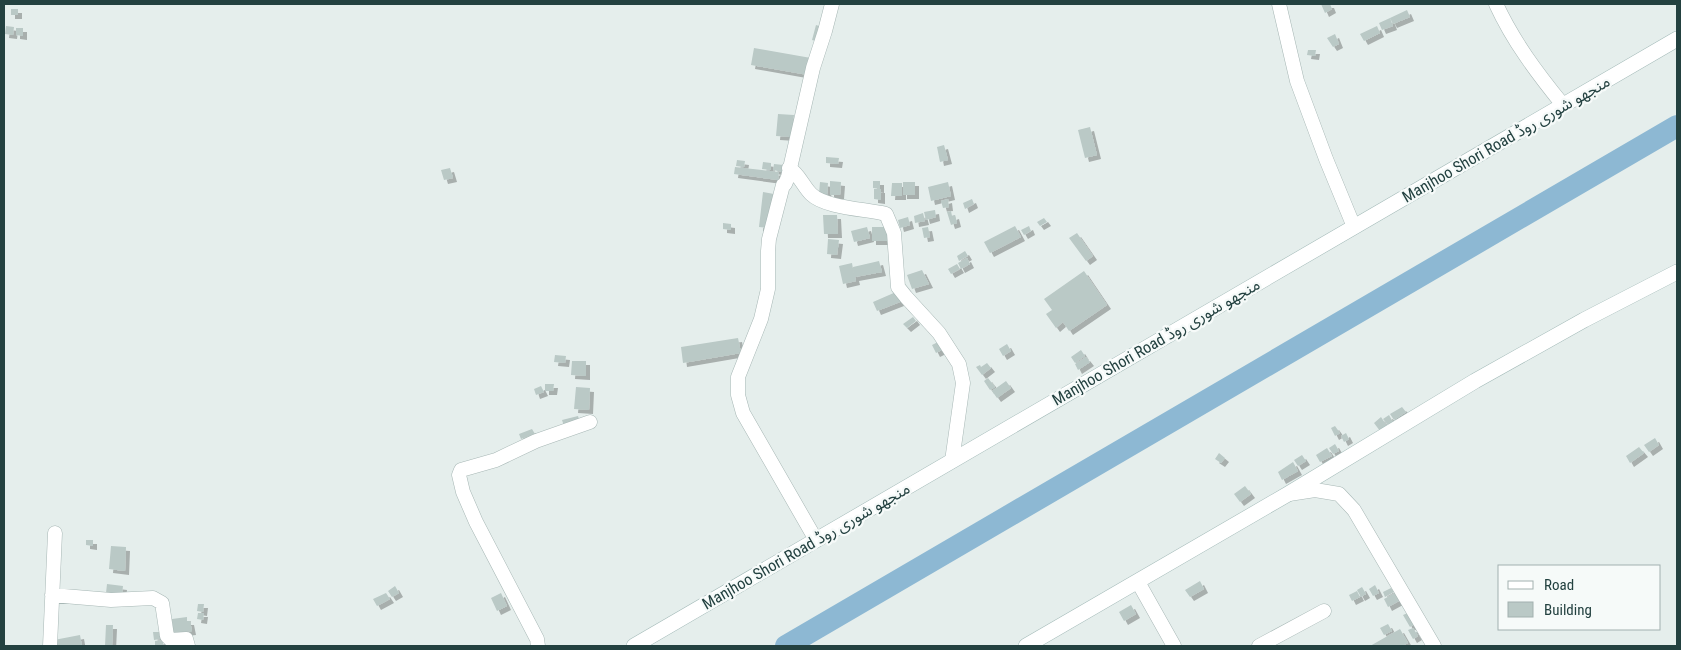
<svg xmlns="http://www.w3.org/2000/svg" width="1681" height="650" font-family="'Roboto Condensed','Noto Sans Arabic',sans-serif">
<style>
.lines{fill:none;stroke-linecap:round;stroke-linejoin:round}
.river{stroke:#8db8d3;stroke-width:22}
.building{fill:#bac9c6;filter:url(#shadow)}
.street-casing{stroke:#a7b7b5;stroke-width:15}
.secondary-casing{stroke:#a3bab8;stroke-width:16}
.street{stroke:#fff;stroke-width:14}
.secondary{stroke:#fff;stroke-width:15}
.labels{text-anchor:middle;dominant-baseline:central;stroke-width:4.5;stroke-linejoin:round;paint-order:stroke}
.street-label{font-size:16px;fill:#234140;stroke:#f6faf9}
</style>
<defs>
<filter id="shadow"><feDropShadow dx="4" dy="4" stdDeviation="0" flood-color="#0004"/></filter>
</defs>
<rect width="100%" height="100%" fill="#e5eeec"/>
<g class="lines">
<path class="river" d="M 786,646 L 1677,126"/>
</g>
<path class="building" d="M 1321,4 L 1330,4 L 1332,9 L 1325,13 Z
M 11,9 L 18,9 L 18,15 L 11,15 Z
M 1407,10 L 1410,17 L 1393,24 L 1390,18 Z
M 1390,18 L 1393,26 L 1382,30 L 1379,23 Z
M 816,25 L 822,27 L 819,42 L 812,40 Z
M 6,26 L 14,27 L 13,35 L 5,34 Z
M 1377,26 L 1380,33 L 1364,41 L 1360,34 Z
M 16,28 L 23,28 L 23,36 L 16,35 Z
M 1335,34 L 1339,44 L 1333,47 L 1327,38 Z
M 754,48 L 811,58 L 808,75 L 751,65 Z
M 1308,50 L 1316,50 L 1315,56 L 1307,55 Z
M 778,114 L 794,115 L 792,137 L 776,136 Z
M 1090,127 L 1097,155 L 1085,158 L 1078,130 Z
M 944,145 L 948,160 L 940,162 L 937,147 Z
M 826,157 L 839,158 L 838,164 L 826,163 Z
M 737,160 L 745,161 L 744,167 L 736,166 Z
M 763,162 L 771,163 L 771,170 L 762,169 Z
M 774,164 L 784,165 L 783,172 L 773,170 Z
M 735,167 L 779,172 L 778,180 L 734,174 Z
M 450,168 L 453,178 L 444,180 L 441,170 Z
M 830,181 L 841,182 L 840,195 L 830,195 Z
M 873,181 L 880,181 L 880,189 L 873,188 Z
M 820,182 L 828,183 L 827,195 L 819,194 Z
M 903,182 L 915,182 L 915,195 L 903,195 Z
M 948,182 L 951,196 L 931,201 L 928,187 Z
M 892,183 L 902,183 L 902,196 L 891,196 Z
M 874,189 L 881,189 L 881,200 L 874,199 Z
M 763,192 L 774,194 L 770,228 L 759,227 Z
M 948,199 L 949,207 L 943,208 L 941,201 Z
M 972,199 L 974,204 L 965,209 L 963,203 Z
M 935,210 L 936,217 L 926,220 L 924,212 Z
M 951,211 L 952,216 L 955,215 L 957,223 L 951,225 L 947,212 Z
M 923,213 L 925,221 L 915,223 L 914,216 Z
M 823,215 L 837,215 L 838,234 L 824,234 Z
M 908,217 L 910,225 L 900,228 L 898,220 Z
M 1044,218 L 1047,222 L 1040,226 L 1037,222 Z
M 723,223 L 731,224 L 731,230 L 723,229 Z
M 1015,226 L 1021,237 L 990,253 L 984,242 Z
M 1029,226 L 1031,231 L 1024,235 L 1021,230 Z
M 867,227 L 870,238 L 854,242 L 851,231 Z
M 872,227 L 889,227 L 890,241 L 872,241 Z
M 928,227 L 930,237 L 924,238 L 922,228 Z
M 1077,233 L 1093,256 L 1086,261 L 1069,238 Z
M 828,239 L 839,240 L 837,255 L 827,254 Z
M 965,251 L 968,256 L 959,261 L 957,256 Z
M 967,258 L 970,264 L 961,269 L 958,263 Z
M 879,261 L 882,272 L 855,277 L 856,281 L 843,284 L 839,266 L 852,263 L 854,275 L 853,267 Z
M 957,264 L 960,269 L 951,274 L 948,269 Z
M 922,270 L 929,284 L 912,289 L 907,275 Z
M 1084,271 L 1107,305 L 1069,331 L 1063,322 L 1056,328 L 1046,314 L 1052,310 L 1044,299 Z
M 896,292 L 900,302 L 877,311 L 873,302 Z
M 913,317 L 916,321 L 907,328 L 903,324 Z
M 738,338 L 741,353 L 683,363 L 681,347 Z
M 938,342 L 942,350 L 936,353 L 932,345 Z
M 1007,344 L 1011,351 L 1003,356 L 999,349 Z
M 1081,350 L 1085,356 L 1075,363 L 1071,357 Z
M 555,355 L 566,356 L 565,363 L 554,362 Z
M 1086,357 L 1090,362 L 1078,370 L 1075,364 Z
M 572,361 L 586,361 L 586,376 L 571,375 Z
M 987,363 L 991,368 L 982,375 L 976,367 L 980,365 L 981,367 Z
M 988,378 L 995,387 L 990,390 L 984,381 Z
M 1006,381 L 1011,388 L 997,398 L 992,391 Z
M 545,384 L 554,384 L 553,391 L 545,391 Z
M 541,386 L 544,392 L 536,395 L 534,389 Z
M 576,387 L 590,388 L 589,410 L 574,409 Z
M 1402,407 L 1406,412 L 1394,420 L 1390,414 Z
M 1389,415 L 1393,422 L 1388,425 L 1383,419 Z
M 578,416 L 580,422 L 564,426 L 562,420 Z
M 1381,417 L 1387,426 L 1380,431 L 1374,423 Z
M 1335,426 L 1340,433 L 1335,436 L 1331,428 Z
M 532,429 L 535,434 L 521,439 L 519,434 Z
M 1346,433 L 1349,439 L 1344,442 L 1341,436 Z
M 1655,438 L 1659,445 L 1649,452 L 1644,445 Z
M 1335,444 L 1339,451 L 1333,454 L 1329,448 Z
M 1639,447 L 1644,453 L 1630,463 L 1626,456 Z
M 1327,448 L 1332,456 L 1320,462 L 1316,455 Z
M 1219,453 L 1225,458 L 1221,463 L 1215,459 Z
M 1302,455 L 1306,461 L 1298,466 L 1294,460 Z
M 1293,462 L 1298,471 L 1282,480 L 1278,472 Z
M 1245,486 L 1251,494 L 1240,502 L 1234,494 Z
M 86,540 L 93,540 L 93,546 L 86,545 Z
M 111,546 L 126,547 L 125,571 L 109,569 Z
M 1200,581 L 1204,589 L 1190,597 L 1185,590 Z
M 107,584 L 123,586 L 122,594 L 106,593 Z
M 1375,585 L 1379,593 L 1373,596 L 1369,589 Z
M 395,586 L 399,593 L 392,597 L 388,591 Z
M 1362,587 L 1366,594 L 1361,597 L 1357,590 Z
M 1391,588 L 1394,592 L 1385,597 L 1383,592 Z
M 1357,591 L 1360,597 L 1352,601 L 1349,595 Z
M 386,593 L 390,599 L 377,606 L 373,599 Z
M 501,593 L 507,606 L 497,611 L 491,598 Z
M 1395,593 L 1399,601 L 1388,607 L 1384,599 Z
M 198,604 L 204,604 L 203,612 L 197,611 Z
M 1131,605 L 1136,614 L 1124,621 L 1119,612 Z
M 1410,612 L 1416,623 L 1410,627 L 1403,615 Z
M 198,613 L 204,613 L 203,620 L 197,619 Z
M 187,617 L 187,621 L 190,621 L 192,631 L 173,633 L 172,619 Z
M 1388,624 L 1392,631 L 1384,635 L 1380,628 Z
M 106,625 L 113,625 L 112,646 L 105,646 Z
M 1413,628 L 1418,636 L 1413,639 L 1408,630 Z
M 1400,629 L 1408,643 L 1402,646 L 1370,646 Z
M 153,632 L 159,632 L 160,639 L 154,640 Z
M 80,635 L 82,646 L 56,646 L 54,640 Z
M 163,640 L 163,646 L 155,646 L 155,641 Z"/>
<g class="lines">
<g class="street-casing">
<path id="street" d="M 1279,4 L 1297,81 L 1326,159 L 1354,227
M 1496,4 C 1513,41 1537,73 1563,105
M 789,168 C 799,174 803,186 811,194 C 825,208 866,209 886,214 L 894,233 L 898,287 L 906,297 L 939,333 L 959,364 L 963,383 L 952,461
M 1289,494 L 1315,490 L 1339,494 L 1354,510 L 1434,646
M 816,540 L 743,413 L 738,395 L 738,377 L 761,319 L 768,289 L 768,251 L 769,239 L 783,185 L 785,184 L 788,177 L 813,68 L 825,31 L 832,4
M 1138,582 L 1174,646
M 52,595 L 111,600 L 153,598 L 162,603 L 167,636 L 171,640 L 186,639 L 188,646
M 50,646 L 55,533
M 538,646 L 537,639 L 476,522 L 463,492 L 459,475 L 461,470 L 496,460 L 536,441 L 590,422
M 1259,646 L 1324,611"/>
</g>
<g class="secondary-casing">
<path id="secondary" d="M 634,646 L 1677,39
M 1026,646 L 1288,494 L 1475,381 L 1584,320 L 1677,272"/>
</g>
<use href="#street" class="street"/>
<use href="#secondary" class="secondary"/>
</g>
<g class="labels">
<g class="street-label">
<text transform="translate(1506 139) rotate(-30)">Manjhoo Shori Road منجھو شوری روڈ</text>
<text transform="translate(1156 342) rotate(-30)">Manjhoo Shori Road منجھو شوری روڈ</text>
<text transform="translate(806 546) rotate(-30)">Manjhoo Shori Road منجھو شوری روڈ</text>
</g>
</g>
<rect width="1681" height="650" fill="none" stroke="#234140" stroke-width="10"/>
<rect x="1498" y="565" width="162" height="65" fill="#f6faf9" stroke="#a2b0af"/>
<rect x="1508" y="581" width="25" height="8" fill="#ffffff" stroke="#a2b0af"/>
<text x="1544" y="590" font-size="15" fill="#234140">Road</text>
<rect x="1508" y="602" width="25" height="15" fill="#bac9c6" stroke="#a2b0af"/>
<text x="1544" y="615" font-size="15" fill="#234140">Building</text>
</svg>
